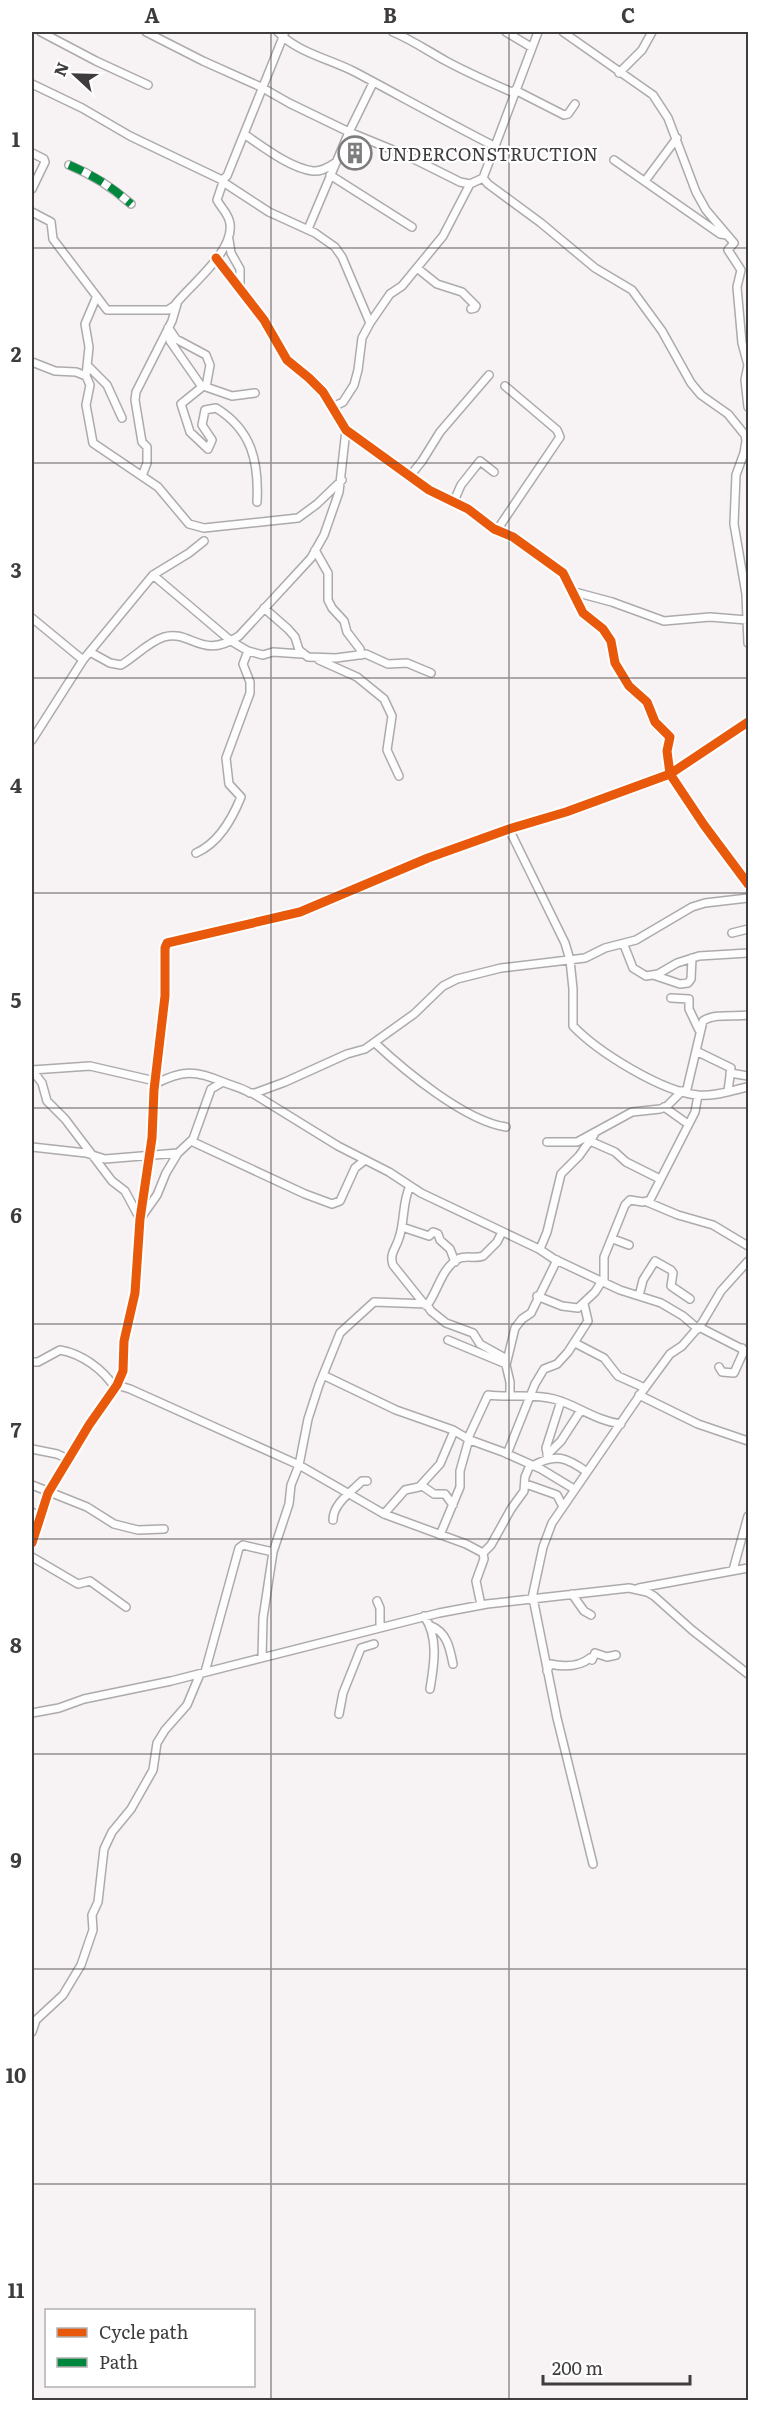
<svg xmlns="http://www.w3.org/2000/svg" width="780" height="2432" font-family="Literata,serif">
<style>
.lines{fill:none;stroke-linecap:round;stroke-linejoin:round}
.minor-casing{stroke:#adaaab;stroke-width:10}
.minor{stroke:#fefdfd;stroke-width:7}
.quiet{stroke:#00873e;stroke-width:8;stroke-dasharray:15 8;stroke-linecap:butt}
.cycleway-casing{stroke:#fff;stroke-width:13}
.cycleway{stroke:#e8590c;stroke-width:9}
.grid{fill:none;stroke:#3f3c3d;stroke-width:1.5;stroke-opacity:0.55}
.labels{text-anchor:middle;dominant-baseline:central;stroke-width:4.5;stroke-linejoin:round;paint-order:stroke}
.poi-label{font-size:18px;fill:#3f3c3d;stroke:#fff;text-anchor:start}
.neatline{fill:none;stroke:#3f3c3d;stroke-width:2}
.grid-label{font-size:20px;text-anchor:middle;font-weight:bold;fill:#3f3c3d}
</style>
<rect width="100%" height="100%" fill="#f7f3f4"/>
<g class="lines">
<g class="minor-casing">
<path id="minor" d="M 41,32 L 96,61 L 148,85
M 146,32 L 203,61 L 261,87 L 289,103 L 349,132 L 410,157 L 460,182 L 470,184 L 483,178
M 278,32 C 298,53 330,59 355,72 C 402,97 447,122 494,146
M 393,32 C 412,40 428,51 446,61 C 468,73 491,83 514,93
M 506,32 L 531,47
M 538,32 L 483,178 L 488,184 L 541,223 L 595,268 L 632,290 L 662,331 L 691,383 L 701,395 L 728,414 L 745,435 L 746,441 L 744,453 L 736,475 L 734,524 L 746,594 L 748,643
M 563,32 L 653,95 L 668,118 L 696,192 L 706,210 L 734,243 L 728,250 L 741,270 L 737,287 L 742,343 L 748,365 L 745,380 L 748,407
M 619,73 L 642,50 L 652,32
M 32,84 L 82,108 L 130,136 L 222,180 L 227,176 L 285,32
M 515,90 L 564,115 L 568,114 L 575,104
M 244,134 C 263,147 290,168 313,171 C 321,172 329,167 335,163
M 32,153 L 44,159 L 45,162 L 32,189
M 614,160 L 720,234 L 727,235
M 69,165 C 93,175 112,187 131,204
M 330,175 L 412,227
M 645,181 L 677,138
M 223,182 L 269,212 L 315,233 L 335,247 L 342,257 L 370,323
M 32,212 L 51,222 L 53,239 L 107,310 L 168,310 L 174,306 C 190,285 234,252 230,224 C 229,214 221,208 217,200 L 224,179
M 308,229 L 349,132 L 373,83
M 229,240 L 231,253 L 240,269 L 240,288
M 216,258 L 264,320 L 287,360 L 309,378 L 323,392 L 346,430 L 429,490 L 468,509 L 494,529 L 513,537 L 563,573 L 583,613 L 603,629 L 611,641 L 615,663 L 629,686 L 647,702 L 655,722 L 670,737 L 667,751 L 670,774 L 704,825 L 748,884
M 417,268 L 437,284 L 462,292 L 476,306 L 475,308 L 471,309
M 168,328 L 170,341 L 202,387 L 181,404 L 190,432 L 208,449 L 212,440 L 202,425 L 205,410 L 216,408 C 252,430 259,462 257,502
M 170,330 L 176,339 L 206,355 L 210,365 L 206,387 L 232,396 L 255,393
M 32,362 L 55,371 L 76,372 L 86,376 L 90,385 L 86,405 L 93,443 L 158,487 L 189,524 L 204,528 L 298,518 L 317,504 L 342,480
M 88,366 L 107,385 L 122,418
M 86,376 L 89,347 L 85,324 L 96,298
M 333,407 L 343,402 L 354,385 L 358,370 L 362,338 L 370,323 L 390,294 L 402,286 L 443,236 L 470,184
M 142,476 L 147,463 L 147,447 L 142,442 L 135,400 L 136,392 L 172,321 L 177,304
M 410,476 L 422,461 L 440,432 L 489,375
M 454,501 L 461,485 L 480,461 L 494,472
M 497,530 L 560,437 L 557,430 L 505,386
M 315,550 L 328,573 L 328,600 L 332,608 L 344,621 L 347,632 L 360,649 L 361,655
M 153,575 L 189,553 L 204,541
M 571,591 L 612,602 L 664,621 L 710,617 L 747,620
M 264,608 L 288,629 L 295,637 L 299,650 L 308,657 L 336,658 L 366,654 L 388,664 L 407,663 L 431,673
M 32,618 L 83,660 L 32,740
M 90,652 L 110,663 L 121,665 C 135,657 148,642 164,637 C 191,629 201,661 239,636 L 311,558 L 324,535 L 339,492 L 346,430
M 83,660 L 153,575 L 231,641 L 248,651 L 263,655 L 273,652 L 302,654
M 319,660 L 357,677 L 384,699 L 392,716 L 387,750 L 399,776
M 509,829 L 565,943 L 570,960 L 573,989 L 573,1026 C 598,1052 662,1092 698,1095 C 715,1097 732,1090 748,1087
M 196,853 C 219,843 232,819 241,797 L 229,784 L 226,758 L 250,693 L 250,682 L 243,664 L 248,651
M 732,933 L 748,929
M 624,945 L 633,968 L 646,976 L 658,974 L 677,963 L 699,956 L 748,953
M 653,975 L 680,984 L 688,983 L 691,979 L 692,958
M 671,998 L 689,999 L 689,1009 L 699,1030
M 375,1043 C 405,1071 465,1121 506,1127
M 696,1051 L 731,1068 L 728,1091
M 32,1070 L 42,1083 L 47,1101 L 65,1119 L 112,1181 L 125,1191 L 140,1219 L 157,1195 L 166,1173 L 178,1153 L 193,1139 L 211,1089 L 223,1082
M 32,1070 L 90,1066 L 155,1081
M 730,1073 L 748,1076
M 155,1084 C 182,1070 195,1070 223,1082 C 232,1086 241,1087 250,1093 L 255,1093 L 285,1082 L 347,1054 L 365,1049 L 414,1014 L 443,986 L 457,979 L 501,968 L 585,958 L 605,948 L 636,940 L 692,907 L 705,903 L 748,898
M 252,1093 L 338,1146 L 389,1172 L 421,1193 L 539,1249 L 554,1259 L 620,1290 L 661,1303 L 683,1316 L 698,1329
M 686,1093 L 703,1021 C 715,1013 735,1017 748,1015
M 664,1107 L 688,1124
M 191,1141 L 305,1194 L 332,1204 L 340,1201 L 355,1168 L 365,1160
M 590,1141 L 615,1152 L 626,1162 L 660,1179
M 547,1142 L 577,1142 L 632,1112 L 660,1109 L 667,1106 L 682,1091
M 32,1147 L 86,1153 L 105,1159 L 178,1153
M 410,1186 C 402,1202 405,1221 399,1238 C 396,1249 389,1253 393,1265 L 425,1305
M 647,1202 L 678,1215 L 713,1225 L 748,1246
M 402,1227 L 429,1236 L 433,1232 L 438,1234 L 440,1240 L 450,1249 L 455,1262
M 613,1239 L 629,1245
M 540,1249 L 547,1232 L 561,1174 L 579,1156 L 594,1135
M 604,1282 L 604,1257 L 625,1205 L 630,1200 L 643,1202 L 650,1200 L 695,1112 L 698,1095
M 537,1296 L 562,1306 L 578,1308 L 595,1292 L 602,1281
M 639,1296 L 643,1280 L 655,1261 L 671,1270 L 673,1273 L 671,1286 L 690,1299
M 427,1305 L 431,1311 L 446,1323 L 473,1333 L 480,1344 L 507,1359
M 699,1327 L 748,1352
M 448,1340 L 506,1364
M 575,1343 L 604,1358 L 618,1376 L 645,1388
M 32,1362 L 38,1362 L 60,1350 C 82,1354 103,1369 115,1388
M 719,1367 L 722,1372 L 734,1373 L 743,1353 L 742,1348
M 323,1375 L 396,1410 L 453,1430 L 470,1440 L 503,1452 L 541,1469 L 574,1489
M 117,1385 L 130,1389 L 299,1465 L 384,1514 L 466,1544 L 483,1553 L 484,1559 L 476,1581 L 481,1605
M 639,1395 L 698,1424 L 748,1441
M 510,1396 L 510,1382 L 506,1365 L 515,1328 L 522,1319 L 531,1313 L 557,1260
M 468,1438 L 488,1395 C 510,1398 532,1393 554,1399 C 577,1405 596,1421 621,1424
M 32,1449 L 57,1454 L 68,1459
M 507,1454 L 535,1384 L 544,1369 L 557,1364 L 568,1352 L 588,1321 L 584,1304
M 547,1455 L 561,1441 L 581,1410
M 548,1458 L 546,1448 L 561,1401
M 532,1466 C 556,1453 566,1457 587,1472
M 526,1484 L 557,1495 L 563,1507
M 32,1485 L 87,1507 L 114,1524 L 138,1530 L 164,1529
M 421,1485 L 434,1494 L 445,1494 L 453,1505
M 32,1512 L 40,1518
M 384,1514 L 405,1490 L 419,1487 L 440,1464 L 454,1431
M 333,1520 C 333,1504 351,1492 362,1481 L 367,1481
M 440,1535 L 460,1487 L 460,1471 L 469,1439
M 32,1543 L 48,1493 L 89,1425 L 117,1385 L 123,1371 L 124,1341 L 135,1293 L 140,1219 L 152,1138 L 154,1090 L 165,996 L 165,948 L 167,943 L 300,912 L 428,858 L 509,829 L 566,812 L 670,774 L 748,722
M 483,1553 L 491,1545 L 511,1509 L 524,1491 L 525,1477 L 530,1465
M 32,1557 L 78,1584 L 90,1581 L 126,1607
M 733,1570 L 748,1516
M 639,1588 L 748,1568
M 572,1594 L 584,1611 L 591,1615
M 532,1598 L 543,1547 L 552,1523 L 642,1392 L 670,1354 L 682,1346 L 702,1323 L 721,1291 L 748,1261
M 531,1599 L 534,1603 L 557,1718 L 593,1864
M 377,1601 L 380,1608 L 380,1628
M 424,1616 C 439,1637 434,1665 430,1689
M 431,1626 C 447,1632 450,1649 453,1664
M 262,1658 L 263,1618 L 273,1552 L 289,1504 L 291,1485 L 299,1465 L 308,1419 L 319,1385 L 340,1333 L 374,1302 L 428,1304 C 438,1290 442,1268 458,1259 C 466,1255 475,1259 483,1256 L 497,1242 L 502,1232
M 547,1671 L 550,1664 C 564,1667 579,1667 590,1658 L 592,1660 L 595,1653 L 607,1657 L 616,1655
M 205,1672 L 239,1548 L 243,1545 L 273,1552
M 32,1713 L 59,1708 L 84,1699 L 171,1681 L 439,1613 L 487,1604 L 629,1588 L 647,1592 L 654,1596 L 692,1630 L 748,1674
M 339,1714 L 343,1693 L 361,1648 L 374,1644
M 32,2032 L 36,2020 L 63,1995 L 81,1965 L 93,1930 L 92,1915 L 98,1902 L 104,1849 L 112,1832 L 131,1809 L 153,1770 L 157,1743 L 165,1730 L 187,1705 L 200,1674"/>
</g>
<use href="#minor" class="minor"/>
<path class="quiet" d="M 69,165 C 93,175 112,187 131,204"/>
<g class="cycleway-casing">
<path id="cycleway" d="M 216,258 L 264,320 L 287,360 L 309,378 L 323,392 L 346,430 L 429,490 L 468,509 L 494,529 L 513,537 L 563,573 L 583,613 L 603,629 L 611,641 L 615,663 L 629,686 L 647,702 L 655,722 L 670,737 L 667,751 L 670,774 L 704,825 L 748,884
M 32,1543 L 48,1493 L 89,1425 L 117,1385 L 123,1371 L 124,1341 L 135,1293 L 140,1219 L 152,1138 L 154,1090 L 165,996 L 165,948 L 167,943 L 300,912 L 428,858 L 509,829 L 566,812 L 670,774 L 748,722"/>
</g>
<use href="#cycleway" class="cycleway"/>
</g>
<path class="grid" d="M 271,32 L 271,2400M 509,32 L 509,2400M 32,248 L 748,248M 32,463 L 748,463M 32,678 L 748,678M 32,893 L 748,893M 32,1108 L 748,1108M 32,1324 L 748,1324M 32,1539 L 748,1539M 32,1754 L 748,1754M 32,1969 L 748,1969M 32,2184 L 748,2184"/>
<defs>
<g id="building-ring" transform="scale(1.725)"><circle r="9.5" fill="#fff" stroke="#7f7c7d" stroke-width="1.5"/><path d="M-4-6H4V6H1V3H-1V6H-4ZM-2.5-4.3h1.7v1.8h-1.7ZM.8-4.3h1.7v1.8H.8ZM-2.5-1h1.7V.8h-1.7ZM.8-1h1.7V.8H.8Z" fill="#7f7c7d"/></g>
</defs>
<g fill-rule="evenodd">
<use href="#building-ring" x="355" y="153"/>
</g>
<g class="labels">
<g class="poi-label">
<text x="378" y="153">UNDERCONSTRUCTION</text>
</g>
</g>
<rect width="780" height="2432" fill="none" stroke="#ffffff" stroke-width="66"/>
<rect x="45" y="2309" width="210" height="78" fill="#ffffff" stroke="#b2b1b1" stroke-width="1.5"/>
<rect x="57" y="2328" width="30" height="9" fill="#e8590c" stroke="#b2b1b1" stroke-width="1.5"/>
<text x="99" y="2339" font-size="18" fill="#3f3c3d">Cycle path</text>
<rect x="57" y="2358" width="30" height="9" fill="#00873e" stroke="#b2b1b1" stroke-width="1.5"/>
<text x="99" y="2369" font-size="18" fill="#3f3c3d">Path</text>
<g transform="translate(75 75) rotate(292)" stroke="#ffffff" stroke-width="4.5" paint-order="stroke">
<path d="M0-4.5L10 22L0 15L-10 22Z" fill="#3f3c3d"/>
<text y="-9" font-size="16" font-weight="bold" text-anchor="middle" fill="#3f3c3d">N</text>
</g>
<path d="M543 2375v9h147v-9" fill="none" stroke="#3f3c3d" stroke-width="3"/>
<text x="552" y="2375" font-size="18" fill="#3f3c3d" stroke="#ffffff" stroke-width="4.5" paint-order="stroke">200 m</text>
<rect x="33" y="33" width="714" height="2366" class="neatline"/>
<g class="grid-label">
<text x="152" y="23">A</text>
<text x="390" y="23">B</text>
<text x="628" y="23">C</text>
<text x="16" y="147">1</text>
<text x="16" y="362">2</text>
<text x="16" y="578">3</text>
<text x="16" y="793">4</text>
<text x="16" y="1008">5</text>
<text x="16" y="1223">6</text>
<text x="16" y="1438">7</text>
<text x="16" y="1653">8</text>
<text x="16" y="1868">9</text>
<text x="16" y="2083">10</text>
<text x="16" y="2298">11</text>
</g>
</svg>
